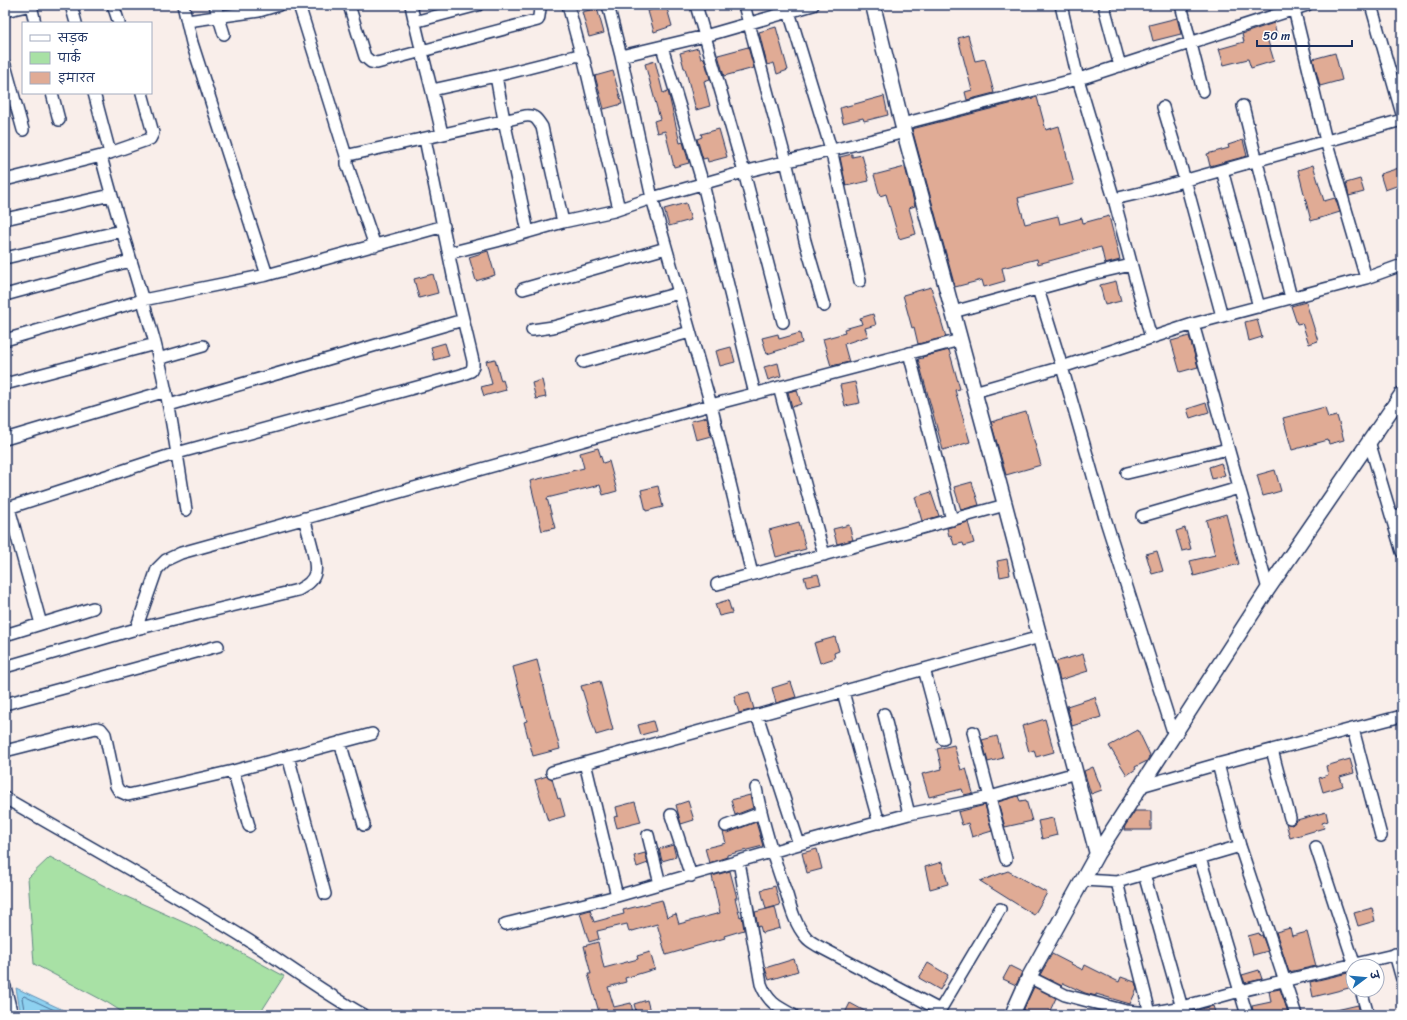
<svg xmlns="http://www.w3.org/2000/svg" width="1407" height="1020" font-family="Sriracha,'Playpen Sans Deva',sans-serif">
<style>
.green{fill:#a8e1a5;stroke:#628882}
.water{fill:#8ed1f0;stroke:#6090b6}
.lines{fill:none;stroke-linecap:round;stroke-linejoin:round}
.shore{stroke:#497098;stroke-width:1}
.building{fill:#e0ab95;stroke:#1b2f5e}
.minor-casing{stroke:#1b2f5e;stroke-width:14}
.tertiary-casing{stroke:#1b2f5e;stroke-width:17}
.minor{stroke:#fff;stroke-width:11}
.tertiary{stroke:#fff;stroke-width:14}
</style>
<rect width="100%" height="100%" fill="#f9eeea"/>
<filter id="ink" filterUnits="userSpaceOnUse"><feTurbulence type="fractalNoise" baseFrequency=".025" numOctaves="2"/><feDisplacementMap in="SourceGraphic" scale="8" xChannelSelector="R" yChannelSelector="G"/><feConvolveMatrix kernelMatrix="1 2 1 2 8 2 1 2 1" color-interpolation-filters="sRGB"/></filter>
<g filter="url(#ink)">
<path class="green" d="M 50,857 L 116,892 L 192,926 L 284,976 L 259,1015 L 127,1015 L 108,1003 L 34,964 L 28,878 Z"/>
<path class="water" d="M 16,988 L 74,1015 L 21,1015 Z"/>
<g class="lines">
<path class="shore" d="M 25,1015 L 22,998 L 24,996 L 65,1015"/>
</g>
<path class="building" d="M 666,5 L 672,26 L 654,32 L 648,11 Z
M 597,8 L 604,33 L 589,37 L 582,12 Z
M 1177,18 L 1181,34 L 1153,41 L 1149,25 Z
M 1274,23 L 1277,36 L 1267,38 L 1274,61 L 1251,68 L 1248,59 L 1224,65 L 1219,49 L 1244,42 L 1242,34 Z
M 776,27 L 788,70 L 777,74 L 774,63 L 767,65 L 759,32 Z
M 968,35 L 975,61 L 985,59 L 994,93 L 967,100 L 965,92 L 972,90 L 958,38 Z
M 748,47 L 754,68 L 724,76 L 718,55 Z
M 698,48 L 701,59 L 704,58 L 710,79 L 704,81 L 710,106 L 696,110 L 685,68 L 684,68 L 680,53 Z
M 1335,53 L 1342,80 L 1320,86 L 1313,59 Z
M 655,61 L 663,93 L 668,91 L 680,143 L 683,142 L 689,163 L 674,167 L 665,131 L 657,133 L 654,121 L 660,119 L 645,64 Z
M 613,71 L 622,104 L 604,109 L 595,76 Z
M 884,96 L 888,115 L 864,121 L 863,118 L 843,123 L 840,108 Z
M 1037,97 L 1046,130 L 1059,126 L 1074,184 L 1018,198 L 1025,224 L 1058,216 L 1060,224 L 1082,218 L 1083,223 L 1109,216 L 1120,260 L 1105,264 L 1101,247 L 1038,264 L 1037,259 L 1002,268 L 1005,281 L 984,287 L 982,280 L 955,287 L 912,129 Z
M 719,129 L 727,157 L 708,162 L 707,158 L 703,159 L 697,139 L 702,137 L 701,134 Z
M 1243,140 L 1247,156 L 1210,166 L 1207,154 L 1229,148 L 1228,145 Z
M 852,154 L 852,157 L 862,155 L 869,181 L 846,186 L 840,157 Z
M 1313,165 L 1324,201 L 1335,198 L 1340,212 L 1311,221 L 1298,170 Z
M 905,167 L 915,206 L 909,208 L 916,234 L 899,239 L 886,194 L 880,196 L 874,175 Z
M 1402,167 L 1402,184 L 1385,190 L 1380,174 Z
M 1360,179 L 1364,192 L 1349,196 L 1346,183 Z
M 686,203 L 691,220 L 669,226 L 664,209 Z
M 488,251 L 495,275 L 476,281 L 469,257 Z
M 433,274 L 438,293 L 419,298 L 414,279 Z
M 1116,281 L 1121,301 L 1105,305 L 1100,285 Z
M 931,287 L 946,337 L 918,344 L 914,327 L 912,328 L 903,295 Z
M 1306,302 L 1318,341 L 1309,344 L 1302,323 L 1297,324 L 1291,306 Z
M 873,314 L 876,325 L 865,328 L 868,336 L 844,344 L 849,362 L 831,366 L 823,339 L 845,333 L 844,329 L 862,324 L 860,318 Z
M 1257,319 L 1262,337 L 1249,341 L 1245,322 Z
M 800,333 L 802,343 L 767,354 L 762,338 L 778,334 L 779,339 Z
M 1189,336 L 1198,367 L 1180,372 L 1171,341 Z
M 445,343 L 449,356 L 434,360 L 431,347 Z
M 731,347 L 735,362 L 720,366 L 716,351 Z
M 949,350 L 960,389 L 955,390 L 970,442 L 943,450 L 918,359 L 923,358 L 922,357 Z
M 495,359 L 501,381 L 503,380 L 506,390 L 484,396 L 481,387 L 492,384 L 486,361 Z
M 778,363 L 781,376 L 768,380 L 764,367 Z
M 542,380 L 546,397 L 536,399 L 532,383 Z
M 855,382 L 860,403 L 845,406 L 840,385 Z
M 797,390 L 801,404 L 792,407 L 788,392 Z
M 1206,403 L 1209,412 L 1190,418 L 1187,409 Z
M 1325,407 L 1328,418 L 1337,416 L 1344,440 L 1329,444 L 1328,440 L 1292,450 L 1283,418 Z
M 1026,412 L 1041,465 L 1006,475 L 991,422 Z
M 707,417 L 711,436 L 696,440 L 691,421 Z
M 598,448 L 603,463 L 609,461 L 617,491 L 603,495 L 600,485 L 547,498 L 555,528 L 542,531 L 530,481 L 584,468 L 580,453 Z
M 1221,463 L 1225,475 L 1212,479 L 1209,467 Z
M 1275,470 L 1281,491 L 1263,496 L 1257,475 Z
M 972,482 L 979,505 L 961,510 L 954,487 Z
M 658,486 L 663,507 L 646,511 L 641,490 Z
M 931,492 L 939,516 L 922,521 L 915,497 Z
M 1226,514 L 1239,564 L 1194,576 L 1190,561 L 1215,555 L 1206,520 Z
M 799,522 L 806,549 L 776,557 L 769,530 Z
M 968,522 L 974,543 L 964,546 L 963,543 L 954,545 L 951,535 L 949,536 L 947,528 Z
M 849,525 L 853,540 L 837,544 L 833,529 Z
M 1185,528 L 1191,549 L 1182,551 L 1176,531 Z
M 1157,551 L 1163,571 L 1152,574 L 1146,554 Z
M 1007,559 L 1010,575 L 1000,577 L 997,561 Z
M 818,574 L 821,584 L 807,587 L 804,577 Z
M 728,600 L 732,613 L 719,616 L 715,604 Z
M 835,637 L 839,651 L 834,653 L 835,658 L 820,663 L 814,643 Z
M 1083,654 L 1088,671 L 1060,680 L 1055,662 Z
M 537,660 L 560,749 L 533,756 L 524,722 L 527,721 L 513,667 Z
M 600,681 L 613,730 L 596,735 L 581,686 Z
M 791,682 L 796,697 L 776,703 L 772,688 Z
M 749,692 L 754,709 L 739,713 L 734,696 Z
M 1095,697 L 1101,717 L 1072,726 L 1067,706 Z
M 1045,719 L 1054,752 L 1036,757 L 1034,750 L 1029,752 L 1022,726 Z
M 653,721 L 656,731 L 641,735 L 638,725 Z
M 1138,730 L 1150,755 L 1147,761 L 1135,767 L 1136,769 L 1127,775 L 1109,746 Z
M 997,736 L 1003,758 L 988,762 L 982,740 Z
M 954,745 L 961,770 L 966,768 L 973,793 L 964,795 L 962,789 L 929,797 L 922,774 L 942,769 L 937,749 Z
M 1350,759 L 1354,773 L 1340,777 L 1343,786 L 1323,792 L 1319,778 L 1328,775 L 1326,766 Z
M 1093,767 L 1102,790 L 1091,794 L 1084,771 Z
M 547,776 L 552,779 L 558,799 L 560,798 L 565,816 L 548,821 L 535,780 Z
M 750,795 L 753,808 L 735,815 L 731,800 Z
M 1018,796 L 1020,801 L 1026,800 L 1032,821 L 1005,827 L 998,802 Z
M 688,801 L 694,820 L 681,824 L 676,805 Z
M 635,802 L 641,822 L 617,828 L 614,817 L 618,816 L 616,807 Z
M 985,805 L 992,831 L 972,837 L 968,823 L 962,825 L 958,812 Z
M 1135,811 L 1151,811 L 1151,830 L 1124,830 L 1125,826 Z
M 1326,812 L 1328,821 L 1322,823 L 1324,828 L 1290,838 L 1286,823 L 1292,825 L 1297,820 Z
M 1053,818 L 1057,835 L 1042,839 L 1038,821 Z
M 756,822 L 763,846 L 727,855 L 727,857 L 709,863 L 705,848 L 726,843 L 723,832 L 728,833 Z
M 673,845 L 676,857 L 662,861 L 659,849 Z
M 817,849 L 822,869 L 807,873 L 802,853 Z
M 645,853 L 648,863 L 637,867 L 634,856 Z
M 942,862 L 948,884 L 930,889 L 925,867 Z
M 730,871 L 737,898 L 735,898 L 740,917 L 742,916 L 744,930 L 724,936 L 725,938 L 666,955 L 657,924 L 629,932 L 627,924 L 597,931 L 599,939 L 589,942 L 580,913 L 590,910 L 594,922 L 624,914 L 623,910 L 662,900 L 667,917 L 676,914 L 679,924 L 720,913 L 712,876 Z
M 1008,871 L 1047,893 L 1034,915 L 980,881 Z
M 775,886 L 780,905 L 766,909 L 761,890 Z
M 775,907 L 780,928 L 762,933 L 760,926 L 758,927 L 755,912 Z
M 1372,908 L 1375,921 L 1358,926 L 1354,913 Z
M 1290,928 L 1292,936 L 1307,932 L 1316,966 L 1289,972 L 1276,932 Z
M 1259,933 L 1260,936 L 1262,935 L 1268,951 L 1253,955 L 1248,936 Z
M 598,942 L 604,968 L 638,959 L 637,956 L 650,952 L 655,969 L 625,978 L 626,982 L 608,987 L 614,1007 L 631,1003 L 633,1013 L 626,1015 L 598,1015 L 599,1012 L 588,974 L 591,974 L 584,946 Z
M 1052,954 L 1083,970 L 1085,965 L 1119,982 L 1121,977 L 1135,982 L 1137,989 L 1130,1004 L 1096,994 L 1096,996 L 1085,993 L 1063,983 L 1062,986 L 1040,975 Z
M 794,959 L 798,971 L 769,980 L 765,968 Z
M 928,963 L 948,975 L 940,990 L 919,978 Z
M 1010,966 L 1022,972 L 1016,985 L 1003,979 Z
M 1259,970 L 1262,979 L 1245,983 L 1242,975 Z
M 1352,972 L 1353,973 L 1353,987 L 1313,997 L 1310,982 Z
M 1034,987 L 1056,998 L 1048,1015 L 1021,1015 Z
M 1280,989 L 1289,1015 L 1254,1015 L 1252,1006 L 1271,1002 L 1269,991 Z
M 647,1000 L 651,1015 L 637,1015 L 634,1004 Z
M 850,1003 L 872,1015 L 844,1015 Z
M 1358,1005 L 1360,1014 L 1332,1015 L 1332,1011 Z
M 1213,1006 L 1216,1015 L 1191,1015 L 1190,1012 Z"/>
<g class="lines">
<g class="minor-casing">
<path id="minor" d="M 31,5 L 35,23
M 71,5 L 76,23
M 113,5 L 119,23
M 183,5 L 192,43 L 267,275
M 215,5 L 224,34
M 299,5 L 347,159
M 349,5 L 365,57 L 371,62 L 377,63 L 538,20 C 540,15 539,10 541,5
M 411,5 C 420,49 433,91 442,134
M 568,5 L 582,57
M 608,5 L 621,56 L 652,198 L 711,405 L 752,574
M 696,5 L 744,172 L 783,322
M 744,5 L 786,161 L 805,241 L 824,306
M 787,5 L 831,149 L 860,281
M 1061,5 L 1078,79 L 1114,199 L 1140,193 L 1402,120
M 1181,5 L 1203,91
M 1293,5 L 1326,141 L 1366,278
M 1371,5 L 1402,114
M 1105,10 L 1120,66
M 5,11 L 31,5
M 187,21 L 259,11 L 279,5
M 414,22 L 478,5
M 662,47 L 703,184 L 755,394
M 621,56 L 705,36 L 813,5
M 5,65 L 23,130
M 496,76 L 504,120 L 528,232
M 432,90 L 496,76 L 575,56 C 579,55 582,56 584,60 L 619,209
M 52,93 L 59,120
M 94,93 L 110,153
M 1243,106 L 1291,298
M 1163,107 L 1185,180 L 1222,316
M 902,124 L 1085,77 L 1307,5
M 101,156 C 117,219 138,280 155,343 C 169,398 177,454 186,510
M 1222,170 L 1259,307
M 5,180 L 101,156 L 150,139 L 153,133 L 142,93
M 1114,199 L 1151,338
M 5,219 L 111,195
M 375,246 L 347,164 L 347,159 L 349,155 L 525,116 C 535,115 537,119 542,127 L 563,222
M 449,253 L 497,241 L 563,222 L 614,211 L 652,198 L 744,172 L 905,132
M 5,258 L 121,231
M 523,289 L 666,248
M 1038,289 L 1062,367 L 1105,518 L 1174,735
M 5,295 L 130,261
M 953,312 L 1092,274 L 1131,265
M 1193,324 L 1268,589
M 532,330 L 553,327 L 679,293
M 5,340 L 143,300 L 267,275 L 444,226
M 909,353 L 952,520
M 158,359 L 203,346
M 583,362 L 690,332
M 5,384 L 155,344
M 779,387 L 824,555
M 974,392 L 1062,367 L 1193,324 L 1366,278 L 1402,265
M 169,405 L 463,320
M 5,439 L 166,391
M 1369,441 L 1402,552
M 1127,473 L 1228,449
M 9,508 L 41,624
M 5,509 L 177,453 L 461,375 L 471,371 L 473,366 L 473,361 L 455,285 L 425,139
M 1142,516 L 1239,488
M 1392,517 L 1402,514
M 717,584 L 1005,505
M 136,629 L 157,569 L 166,560 L 181,553 L 711,405 L 960,340
M 5,635 L 93,608
M 5,667 L 136,629 L 298,590 C 305,586 313,582 315,573 C 318,562 307,530 304,518
M 924,669 L 943,739
M 843,692 L 879,823
M 5,704 L 218,646
M 884,714 L 909,814
M 757,715 L 799,844
M 1353,729 L 1381,836
M 973,732 L 1006,859
M 340,742 L 364,825
M 1272,750 L 1290,818
M 5,751 L 96,728 L 101,729 L 105,734 L 116,786 L 119,791 L 128,795 L 233,771 L 372,734
M 288,756 L 325,894
M 585,763 L 617,896 L 799,844 L 909,814 L 990,797 L 1076,773
M 1218,764 L 1240,846 L 1296,1015
M 233,771 L 249,826
M 552,772 L 1040,637
M 1141,786 L 1218,764 L 1402,716
M 756,788 C 763,825 774,860 787,895 C 791,909 796,926 806,937 C 809,941 813,943 818,946 L 940,1010
M 5,798 C 86,845 168,890 248,940 C 287,965 324,993 364,1015
M 671,815 L 691,876
M 726,826 L 761,813
M 648,835 L 660,884
M 1316,847 L 1355,966
M 1200,858 L 1247,1015
M 739,862 L 761,984 C 768,1002 776,1006 793,1015
M 1144,874 L 1184,1015
M 1083,880 L 1117,882 L 1240,846
M 1117,882 L 1150,1013
M 505,924 L 617,896
M 1395,954 L 1402,979
M 1029,977 L 1065,995 L 1126,1011 L 1150,1013 L 1182,1007 L 1240,991 L 1402,953
M 5,987 L 12,1015
M 1361,990 L 1368,1015
M 937,1015 L 1000,909"/>
</g>
<g class="tertiary-casing">
<path id="tertiary" d="M 873,5 L 902,124 L 1005,505 L 1097,854
M 1012,1015 L 1029,977 L 1097,854 L 1268,589 L 1402,394"/>
</g>
<use href="#minor" class="minor"/>
<use href="#tertiary" class="tertiary"/>
</g>
</g>
<rect width="1407" height="1020" fill="none" stroke="#fff" stroke-width="20"/>
<rect x="10" y="10" width="1387" height="1000" fill="none" stroke="#1b2f5e" stroke-width="1.5" filter="url(#ink)"/>
<rect x="22" y="22" width="130" height="72" fill="#ffffff" stroke="#a4acbf"/>
<rect x="30" y="35" width="20" height="6" fill="#ffffff" stroke="#a4acbf"/>
<text x="58" y="42" font-size="12" fill="#1b2f5e">सड़क</text>
<rect x="30" y="52" width="20" height="12" fill="#a8e1a5" stroke="#a4acbf"/>
<text x="58" y="62" font-size="12" fill="#1b2f5e">पार्क</text>
<rect x="30" y="72" width="20" height="12" fill="#e0ab95" stroke="#a4acbf"/>
<text x="58" y="82" font-size="12" fill="#1b2f5e">इमारत</text>
<g transform="translate(1365 978) rotate(74)"><circle r="19" fill="#ffffff" stroke="#a4acbf"/>
<path d="M0-3L7 15L0 10L-7 15Z" fill="#1f6fb2"/>
<text y="-6" font-size="11" font-weight="bold" text-anchor="middle" fill="#1b2f5e">उ</text>
</g>
<path d="M1257 40v6h95v-6" fill="none" stroke="#1b2f5e" stroke-width="2"/>
<text x="1263" y="40" font-size="12" fill="#1b2f5e" stroke="#ffffff" stroke-width="3" paint-order="stroke">50 m</text>
</svg>
